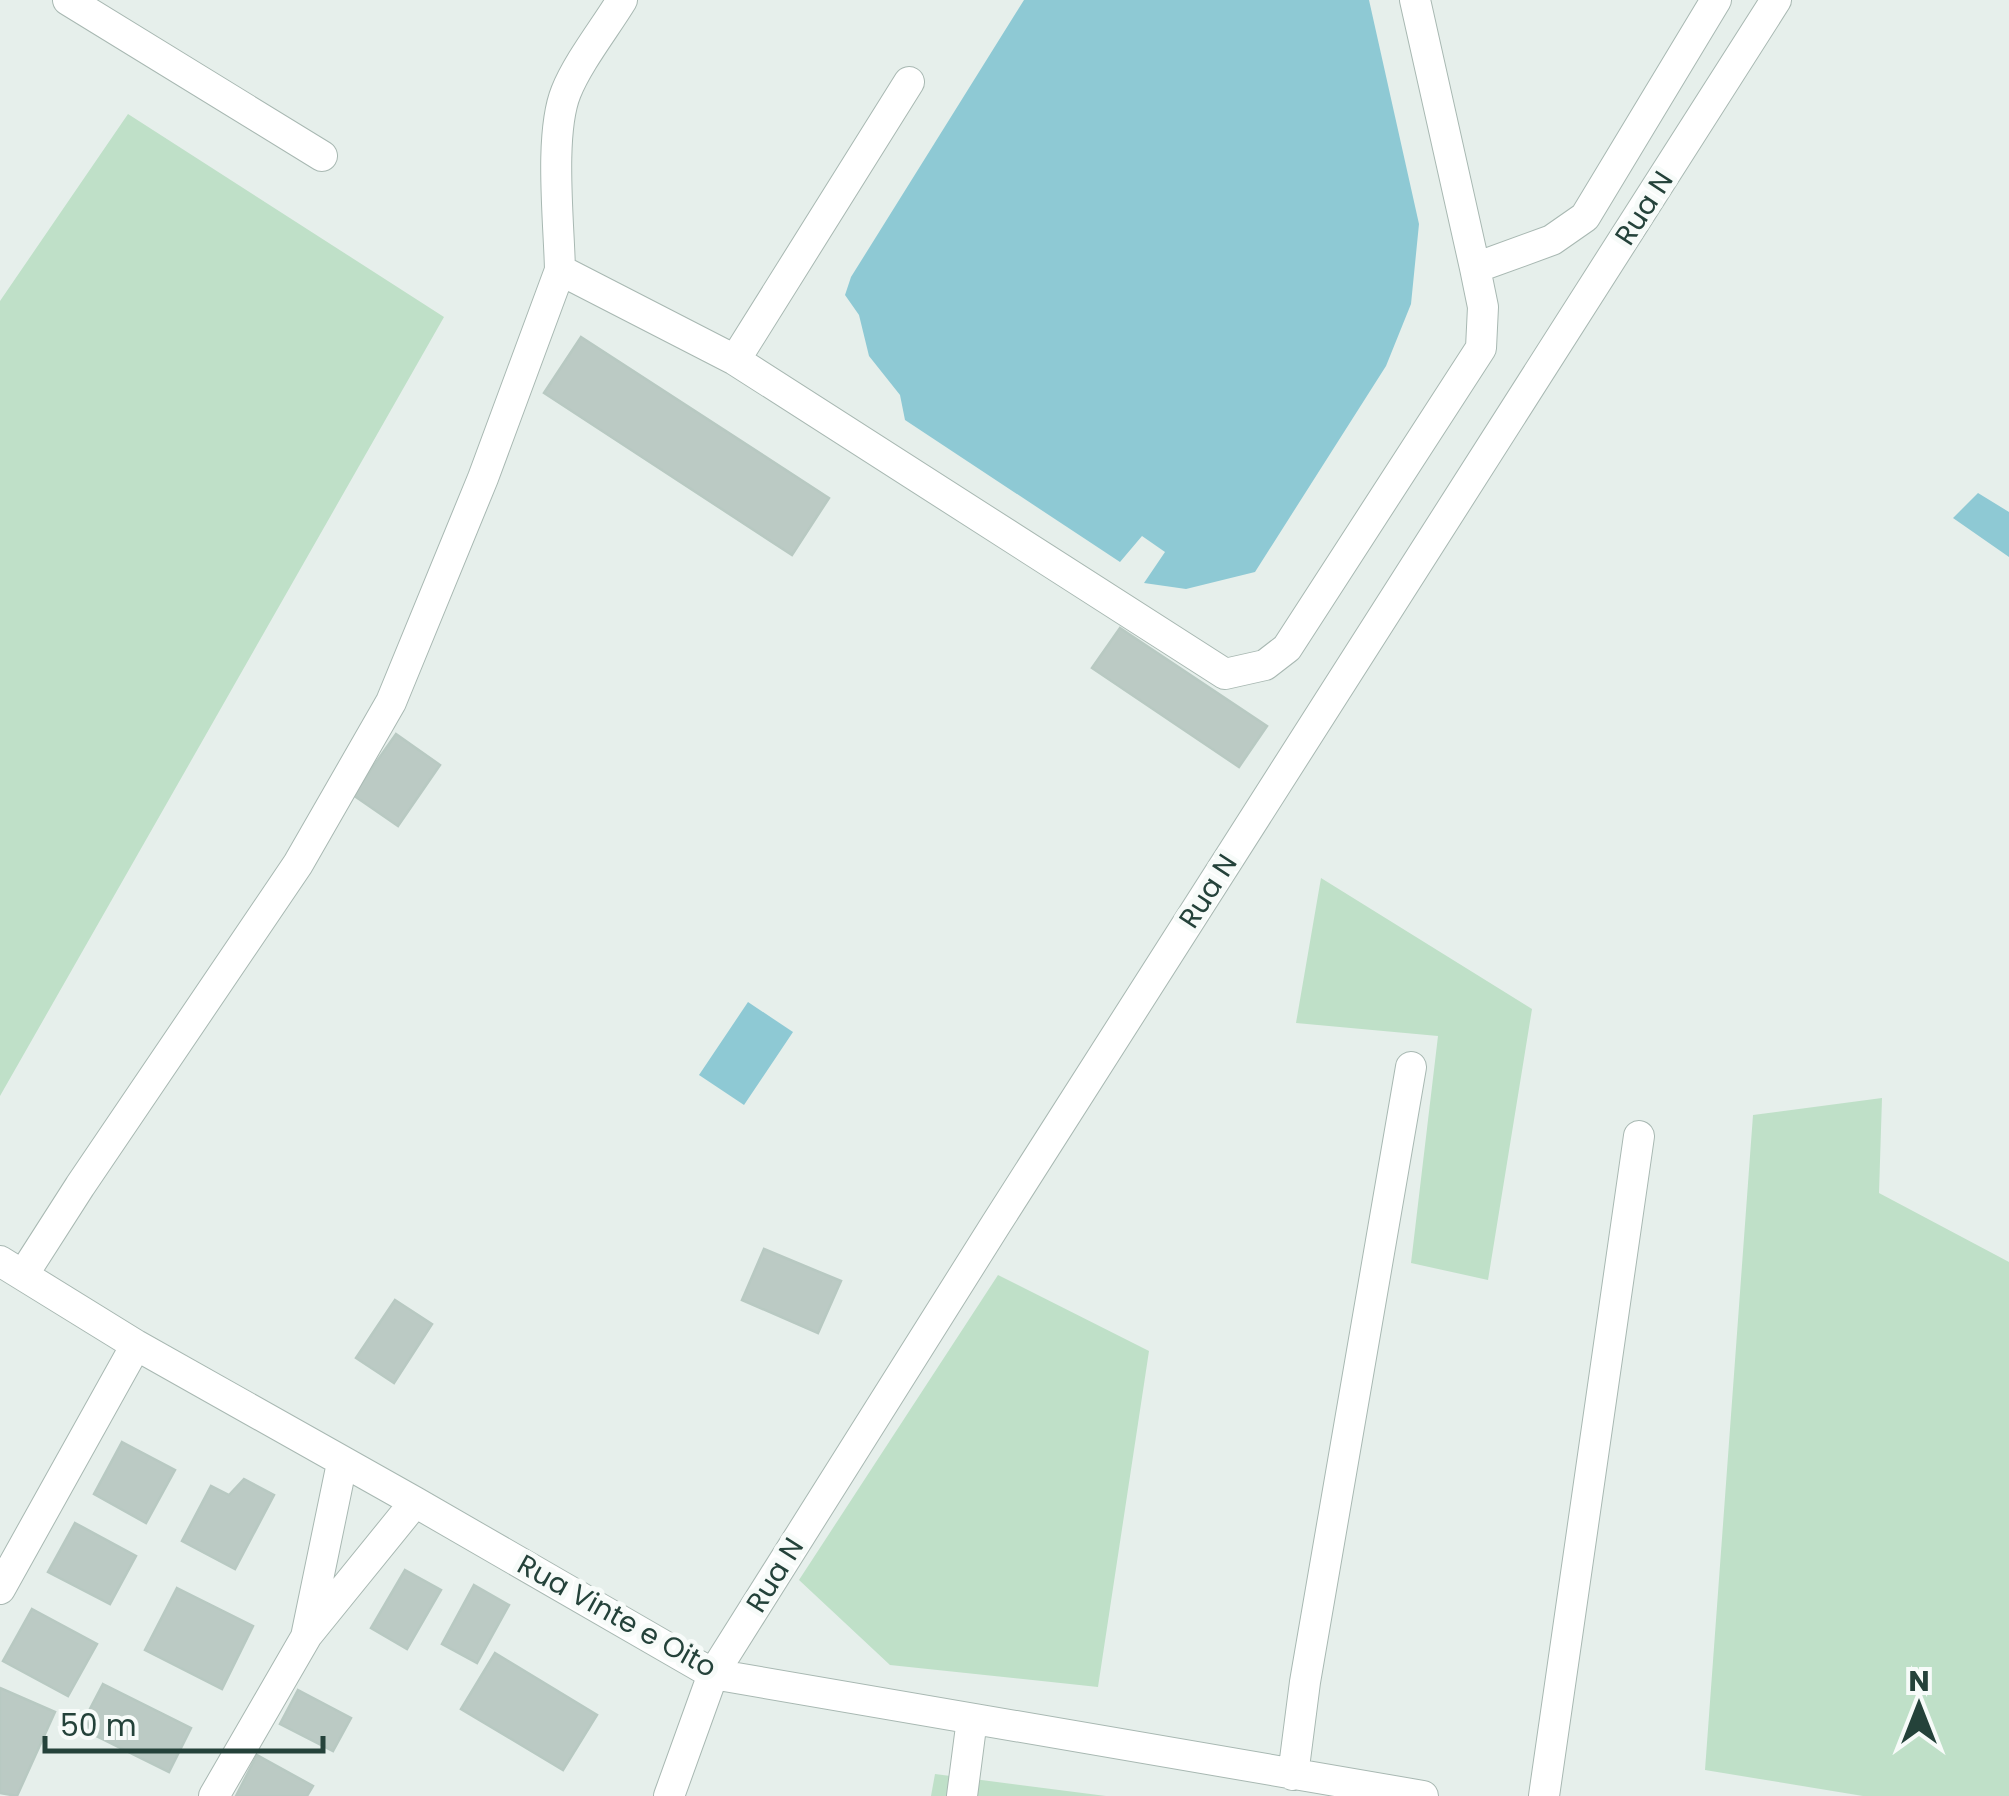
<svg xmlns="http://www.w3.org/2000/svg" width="2009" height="1796" font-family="Poppins,sans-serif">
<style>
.green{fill:#bfe0c8}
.water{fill:#8ec9d4}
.building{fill:#bbcac4;stroke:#b8c9c2;stroke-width:2.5}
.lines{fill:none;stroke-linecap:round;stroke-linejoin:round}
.minor-casing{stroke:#a8b8b2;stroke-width:32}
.minor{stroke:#fff;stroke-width:30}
.labels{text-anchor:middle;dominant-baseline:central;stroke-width:10;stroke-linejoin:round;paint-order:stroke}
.street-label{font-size:28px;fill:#24423a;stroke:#f7fbf9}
</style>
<rect width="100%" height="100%" fill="#e6efeb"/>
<path class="green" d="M 128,114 L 444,317 L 0,1096 L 0,301 Z
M 1321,878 L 1532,1009 L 1488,1280 L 1411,1263 L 1438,1036 L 1296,1023 Z
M 1882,1098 L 1879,1193 L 2009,1262 L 2009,1796 L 1863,1796 L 1705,1770 L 1753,1115 Z
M 998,1275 L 1149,1351 L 1098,1687 L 890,1665 L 799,1580 Z
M 935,1774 L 1106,1796 L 931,1796 Z"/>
<path class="water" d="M 1024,0 L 1369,0 L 1419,224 L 1411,304 L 1386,366 L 1255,572 L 1186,589 L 1144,583 L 1165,552 L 1142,536 L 1120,562 L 905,420 L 900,395 L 869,356 L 859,315 L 845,295 L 851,277 Z
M 1978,493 L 2009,512 L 2009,557 L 1953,518 Z
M 748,1002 L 793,1032 L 744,1105 L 699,1075 Z"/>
<path class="building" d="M 581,337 L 829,498 L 792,555 L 544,393 Z
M 1120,628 L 1267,726 L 1239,767 L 1092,668 Z
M 396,734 L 440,765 L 398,826 L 353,795 Z
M 764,1249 L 841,1281 L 818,1333 L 742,1300 Z
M 395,1300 L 432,1324 L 394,1383 L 356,1358 Z
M 122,1442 L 175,1470 L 146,1523 L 94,1494 Z
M 244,1479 L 274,1495 L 235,1569 L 182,1541 L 211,1486 L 229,1495 Z
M 75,1523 L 136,1556 L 110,1604 L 48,1572 Z
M 405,1570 L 441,1590 L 407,1649 L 371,1628 Z
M 474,1585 L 509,1605 L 477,1663 L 442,1644 Z
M 177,1588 L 253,1626 L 222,1689 L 145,1650 Z
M 32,1609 L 97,1644 L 68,1696 L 3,1661 Z
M 495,1653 L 597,1715 L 563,1770 L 461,1709 Z
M 103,1684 L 191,1728 L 169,1772 L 80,1728 Z
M 0,1688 L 55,1712 L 17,1796 L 0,1793 Z
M 298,1690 L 351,1718 L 333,1751 L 280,1724 Z
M 257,1755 L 313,1786 L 307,1796 L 236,1796 Z"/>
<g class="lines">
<g class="minor-casing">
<path id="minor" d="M 68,0 L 322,156
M 622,0 C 605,28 578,62 566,92 C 549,134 559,223 560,270 L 735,360 L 1225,674 L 1265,665 L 1287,648 L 1481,348 L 1483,307 L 1475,268 L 1415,0
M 1475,268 L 1552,240 L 1585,217 L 1716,0
M 735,360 L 909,82
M 0,1261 L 136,1345 L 415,1502 L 713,1674 L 1423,1796
M 23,1275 L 80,1186 L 298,864 L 391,702 L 483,478 L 560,270
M 0,1589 L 136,1345
M 308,1634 L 415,1502
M 1293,1775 L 1305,1682 L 1411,1067
M 214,1796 L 306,1637 L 342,1463
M 669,1796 L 713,1674 L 996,1224 L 1776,0
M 962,1796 L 972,1719
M 1544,1796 L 1639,1136"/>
</g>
<use href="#minor" class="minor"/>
</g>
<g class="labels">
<g class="street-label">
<text transform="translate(1644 208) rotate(-57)">Rua N</text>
<text transform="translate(1208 891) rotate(-57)">Rua N</text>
<text transform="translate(775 1575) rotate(-58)">Rua N</text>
<text transform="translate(617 1616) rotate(29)">Rua Vinte e Oito</text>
</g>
</g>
<g transform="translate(1919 1706)" stroke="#f7fbf9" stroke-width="8" paint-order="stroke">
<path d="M0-8L18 38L0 25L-18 38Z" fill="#24423a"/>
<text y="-15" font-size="28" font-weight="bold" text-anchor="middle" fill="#24423a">N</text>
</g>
<path d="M45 1736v15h278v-15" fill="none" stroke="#24423a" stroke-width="5"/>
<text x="60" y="1736" font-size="30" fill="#24423a" stroke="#f7fbf9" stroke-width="8" paint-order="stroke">50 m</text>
</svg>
